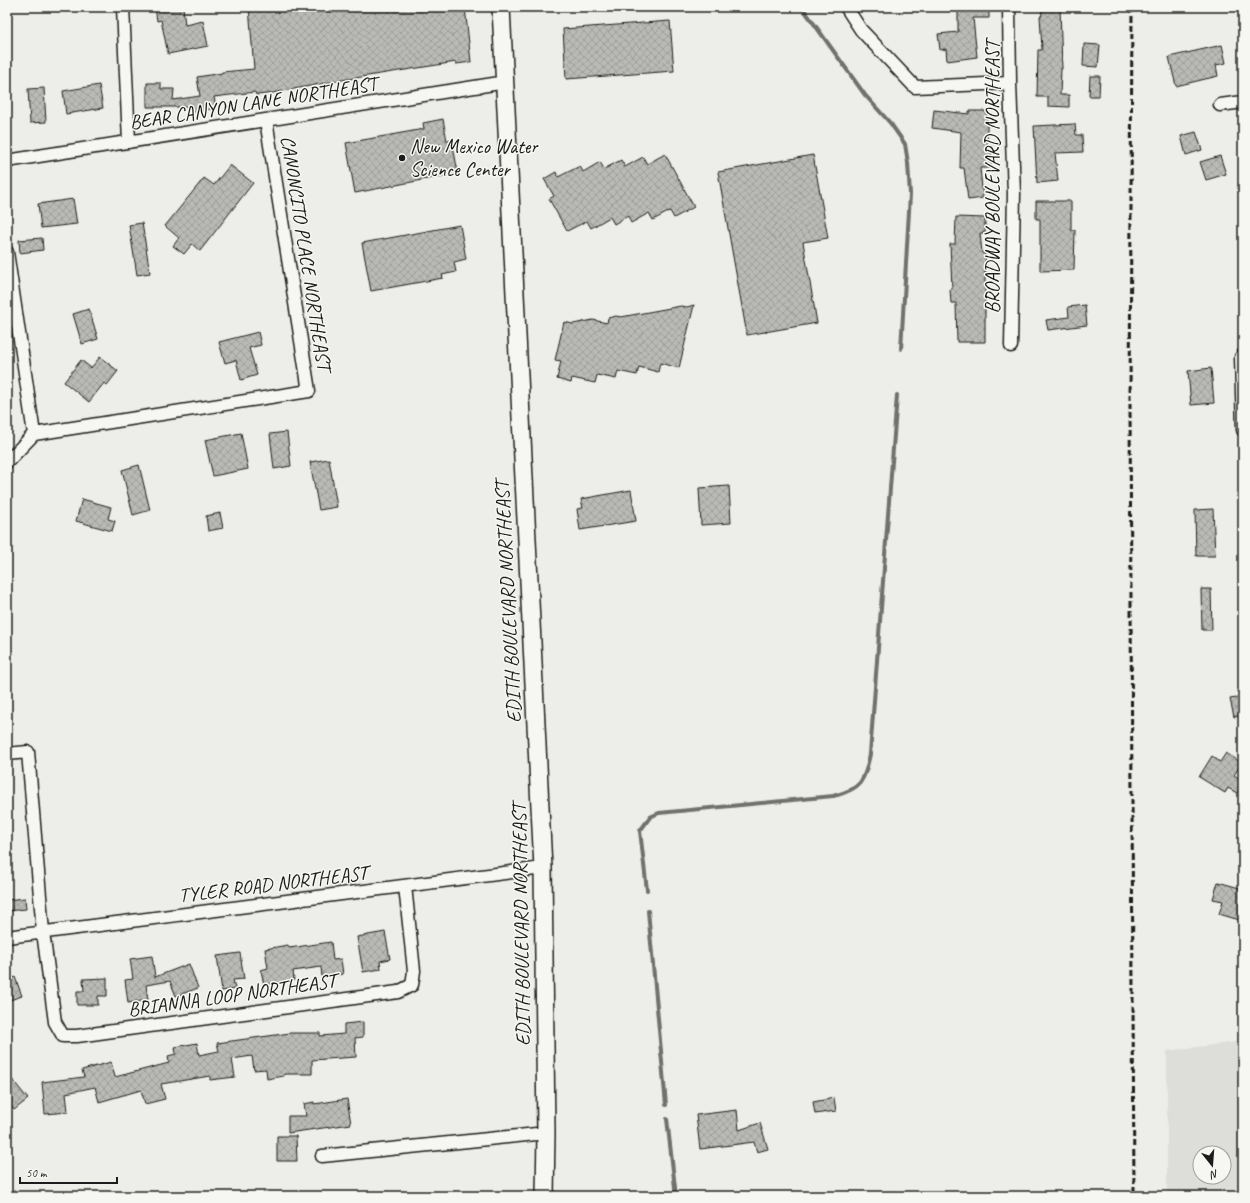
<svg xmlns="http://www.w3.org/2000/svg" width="1250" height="1203" font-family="Caveat,sans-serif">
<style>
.built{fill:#ddddda;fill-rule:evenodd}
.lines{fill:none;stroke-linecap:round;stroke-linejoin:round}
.stream{stroke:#6f6f6d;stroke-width:4}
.building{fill:url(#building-cross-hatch);stroke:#1c1c1c}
.street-casing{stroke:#1c1c1c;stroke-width:15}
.secondary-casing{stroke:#1c1c1c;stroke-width:20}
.street{stroke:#f6f6f2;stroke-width:12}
.secondary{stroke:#f6f6f2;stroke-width:17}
.rail{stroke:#1c1c1c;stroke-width:3;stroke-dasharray:6 3;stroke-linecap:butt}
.poi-dot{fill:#1c1c1c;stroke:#f6f6f2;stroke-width:1.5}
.labels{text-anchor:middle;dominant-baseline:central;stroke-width:3;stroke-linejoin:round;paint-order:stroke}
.street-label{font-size:20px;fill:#1c1c1c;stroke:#f6f6f2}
.poi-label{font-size:20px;fill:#1c1c1c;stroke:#f6f6f2;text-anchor:start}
</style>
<defs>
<pattern id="building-cross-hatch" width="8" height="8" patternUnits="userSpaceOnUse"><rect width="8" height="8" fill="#b9b9b6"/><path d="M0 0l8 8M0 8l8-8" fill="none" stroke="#9e9e9c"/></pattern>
</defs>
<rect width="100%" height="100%" fill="#edede9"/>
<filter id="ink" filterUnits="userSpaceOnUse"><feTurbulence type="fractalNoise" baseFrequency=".025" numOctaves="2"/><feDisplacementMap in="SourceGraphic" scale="8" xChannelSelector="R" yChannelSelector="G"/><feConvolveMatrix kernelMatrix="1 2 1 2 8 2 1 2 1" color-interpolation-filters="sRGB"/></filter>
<g filter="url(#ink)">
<path class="built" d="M 1243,1041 L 1243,1196 L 1167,1196 L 1167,1051 ZM 1200,1153 L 1224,1153 L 1224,1177 L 1200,1177 Z"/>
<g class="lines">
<path class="stream" d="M 802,7 L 865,95 L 891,124 L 905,144 L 908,163 L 910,194 L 901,349
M 647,890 L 640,831 L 650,817 L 659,813 L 833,796 C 862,789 864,781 870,754 L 897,395
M 648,911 L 666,1105
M 667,1119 L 676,1196"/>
</g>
<path class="building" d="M 155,7 L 183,7 L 185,25 L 203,21 L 208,46 L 168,54 L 161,20 L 157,21 Z
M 249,7 L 465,7 L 471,62 L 456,64 L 456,62 L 342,80 L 267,94 L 256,95 L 255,92 L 214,97 L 216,108 L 188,113 L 187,107 L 147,107 L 147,83 L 161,83 L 161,89 L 174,89 L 173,100 L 200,96 L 197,77 L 222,73 L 222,72 L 254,69 Z
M 958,7 L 989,7 L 989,18 L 973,18 L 977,57 L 947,61 L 946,49 L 940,50 L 938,34 L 958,32 Z
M 1041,7 L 1060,7 L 1062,69 L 1061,69 L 1060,95 L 1069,95 L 1069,107 L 1048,106 L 1048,97 L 1037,97 L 1038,50 L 1042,50 L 1040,16 L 1042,16 Z
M 670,21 L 674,71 L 566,79 L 563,29 Z
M 1084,44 L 1100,45 L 1098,67 L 1083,66 Z
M 1222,45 L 1226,63 L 1216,65 L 1218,76 L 1176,86 L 1169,57 Z
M 1090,76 L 1100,76 L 1099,96 L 1089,96 Z
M 99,85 L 103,108 L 66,114 L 63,91 Z
M 44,88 L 46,122 L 30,123 L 28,89 Z
M 934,110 L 969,114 L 969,111 L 987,111 L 987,146 L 992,146 L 991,168 L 980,168 L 983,198 L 968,200 L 964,168 L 960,168 L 961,132 L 932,128 Z
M 443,119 L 447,141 L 452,140 L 458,173 L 355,193 L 346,143 L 424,129 L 423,123 Z
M 1075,124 L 1076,135 L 1082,135 L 1083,152 L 1055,153 L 1058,181 L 1037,183 L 1034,126 Z
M 1196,132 L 1202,150 L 1186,155 L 1181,136 Z
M 665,154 L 694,207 L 674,218 L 670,211 L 653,220 L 649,213 L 631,223 L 628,216 L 614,224 L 610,217 L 591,228 L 587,221 L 567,231 L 549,199 L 554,196 L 544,179 L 556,172 L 558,177 L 580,166 L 583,172 L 600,162 L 604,169 L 621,160 L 625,167 L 643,157 L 647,164 Z
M 813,155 L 828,238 L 803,242 L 817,323 L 747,335 L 718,172 Z
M 1220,156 L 1226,174 L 1206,180 L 1200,162 Z
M 230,165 L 253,183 L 200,251 L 192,244 L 184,254 L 173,246 L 179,238 L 165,226 L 204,178 L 214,185 Z
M 73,199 L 77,224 L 41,228 L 38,204 Z
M 1036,201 L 1071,201 L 1071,230 L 1075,230 L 1074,270 L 1040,271 L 1040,219 L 1036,219 Z
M 956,217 L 985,218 L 985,233 L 980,233 L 982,253 L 985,253 L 986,272 L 985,272 L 985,342 L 957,342 L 956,303 L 951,303 L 950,289 L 952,289 L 950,244 L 955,244 Z
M 142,223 L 150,273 L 137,275 L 129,225 Z
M 460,225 L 466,259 L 454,262 L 456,272 L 442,275 L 443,278 L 371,291 L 362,243 Z
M 42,238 L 43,250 L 20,253 L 19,240 Z
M 694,305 L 679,368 L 660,363 L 658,372 L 639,367 L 637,375 L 618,371 L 616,379 L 597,375 L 595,383 L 572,378 L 571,383 L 557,379 L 561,361 L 555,360 L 564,322 L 573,324 L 593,320 L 607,323 L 608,318 L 616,316 L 621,317 L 681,306 L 687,307 Z
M 1085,305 L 1087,325 L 1048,330 L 1046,320 L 1069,317 L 1068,307 Z
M 89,309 L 98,339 L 82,344 L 73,314 Z
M 258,332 L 261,345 L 249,348 L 257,375 L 241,380 L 236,360 L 225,363 L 219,342 Z
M 100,357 L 118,371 L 107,385 L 104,383 L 89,402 L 64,382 L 81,360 L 91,368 Z
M 1211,368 L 1214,403 L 1191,405 L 1188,371 Z
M 287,432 L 291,466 L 274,469 L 270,434 Z
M 241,433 L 248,469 L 213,476 L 205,440 Z
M 329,459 L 337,507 L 319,510 L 310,462 Z
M 139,465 L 150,510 L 133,515 L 122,470 Z
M 729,486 L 731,523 L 701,525 L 699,488 Z
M 631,490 L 636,521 L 580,530 L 577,509 L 583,508 L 581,499 Z
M 82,499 L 111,507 L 108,519 L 115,521 L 112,531 L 76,521 Z
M 1213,509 L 1215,556 L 1196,556 L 1195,510 Z
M 220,513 L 223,528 L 208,531 L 206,516 Z
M 1201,589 L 1211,589 L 1212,630 L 1202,630 Z
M 1243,697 L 1243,715 L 1234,717 L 1230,699 Z
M 1226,753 L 1242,763 L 1234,775 L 1243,781 L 1243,784 L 1237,793 L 1228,788 L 1225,793 L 1199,777 L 1212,756 L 1220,762 Z
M 1218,882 L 1243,889 L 1243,921 L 1219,914 L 1223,901 L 1213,899 Z
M 25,898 L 26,909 L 7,911 L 7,900 Z
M 385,932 L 390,959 L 380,961 L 381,969 L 363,972 L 357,937 Z
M 331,942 L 333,960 L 341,959 L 343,974 L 322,977 L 321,967 L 293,971 L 294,980 L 264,985 L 261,970 L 268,968 L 265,949 L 288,945 L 289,948 Z
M 240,953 L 244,979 L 233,980 L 235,989 L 222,991 L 217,956 Z
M 152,956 L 155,977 L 189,964 L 198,988 L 176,996 L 170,981 L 146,985 L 148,1000 L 128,1003 L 125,980 L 133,979 L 130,959 Z
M 15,977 L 22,996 L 7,1001 L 7,980 Z
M 107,978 L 107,996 L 98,996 L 98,1005 L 77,1005 L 77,991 L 84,991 L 83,979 Z
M 363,1022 L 363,1037 L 355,1038 L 356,1057 L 312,1060 L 312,1074 L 284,1074 L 284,1076 L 267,1079 L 266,1069 L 254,1070 L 252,1056 L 232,1059 L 235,1077 L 210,1080 L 210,1076 L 161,1084 L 165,1099 L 145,1104 L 141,1090 L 99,1102 L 95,1087 L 66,1093 L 68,1112 L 45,1114 L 42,1082 L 84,1077 L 82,1070 L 111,1062 L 115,1077 L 169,1063 L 168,1056 L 176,1054 L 175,1047 L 197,1043 L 199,1055 L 219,1051 L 217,1043 L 290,1033 L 320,1033 L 320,1036 L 344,1034 L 344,1024 Z
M 7,1073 L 28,1099 L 14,1110 L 7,1101 Z
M 834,1098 L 836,1111 L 815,1114 L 813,1102 Z
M 347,1099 L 351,1124 L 288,1133 L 288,1116 L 306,1116 L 304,1104 L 314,1102 L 314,1104 Z
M 737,1110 L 739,1130 L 760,1123 L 768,1149 L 757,1152 L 754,1142 L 700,1149 L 696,1115 Z
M 277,1136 L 296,1136 L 297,1161 L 277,1161 Z"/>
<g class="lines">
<g class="street-casing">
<path id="street" d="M 123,7 L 129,142
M 846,7 L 861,30 L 915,87 L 1010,83
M 1009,7 L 1010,83 L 1014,194 L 1011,346
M 1220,105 L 1243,102
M 7,161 L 506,82
M 7,252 L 34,434 L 7,462
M 1243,355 L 1241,357 L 1243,430
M 34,434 L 309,391 L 266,120
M 7,754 L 28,752 L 43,932 L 55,1022 L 63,1036 L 77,1036 L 398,992 L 412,985 L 414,971 L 405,886
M 7,937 L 543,868
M 322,1156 L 546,1133"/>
</g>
<g class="secondary-casing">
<path id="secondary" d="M 501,7 L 543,868 L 546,1133 L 545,1196"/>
</g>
<use href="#street" class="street"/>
<use href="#secondary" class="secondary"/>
<path class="rail" d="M 1132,7 L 1130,405 L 1134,1196"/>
</g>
</g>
<circle class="poi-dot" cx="402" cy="158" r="4"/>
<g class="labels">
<g class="street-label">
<text transform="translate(253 103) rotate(-9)">BEAR CANYON LANE NORTHEAST</text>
<text transform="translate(992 177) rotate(-90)">BROADWAY BOULEVARD NORTHEAST</text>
<text transform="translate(306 253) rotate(81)">CANONCITO PLACE NORTHEAST</text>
<text transform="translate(508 602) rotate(-93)">EDITH BOULEVARD NORTHEAST</text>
<text transform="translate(273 884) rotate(-7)">TYLER ROAD NORTHEAST</text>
<text transform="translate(521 925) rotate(-91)">EDITH BOULEVARD NORTHEAST</text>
<text transform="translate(232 995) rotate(-8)">BRIANNA LOOP NORTHEAST</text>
</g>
<g class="poi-label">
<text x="410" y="146">New Mexico Water<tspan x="410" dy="23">Science Center</tspan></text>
</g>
</g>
<rect width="1250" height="1203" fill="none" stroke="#f6f6f2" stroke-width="24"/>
<rect x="12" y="12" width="1226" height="1179" fill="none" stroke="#1c1c1c" stroke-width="1.5" filter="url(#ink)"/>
<g transform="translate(1212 1165) rotate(163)"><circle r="19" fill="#f6f6f2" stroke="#9f9f9c"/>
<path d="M0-3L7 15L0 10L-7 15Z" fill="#1c1c1c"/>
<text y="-6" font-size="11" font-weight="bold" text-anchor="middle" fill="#1c1c1c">N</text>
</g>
<path d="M20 1177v6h97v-6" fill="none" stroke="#1c1c1c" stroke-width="2"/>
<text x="26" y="1177" font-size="12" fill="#1c1c1c" stroke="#f6f6f2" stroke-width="3" paint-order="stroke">50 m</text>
</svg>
